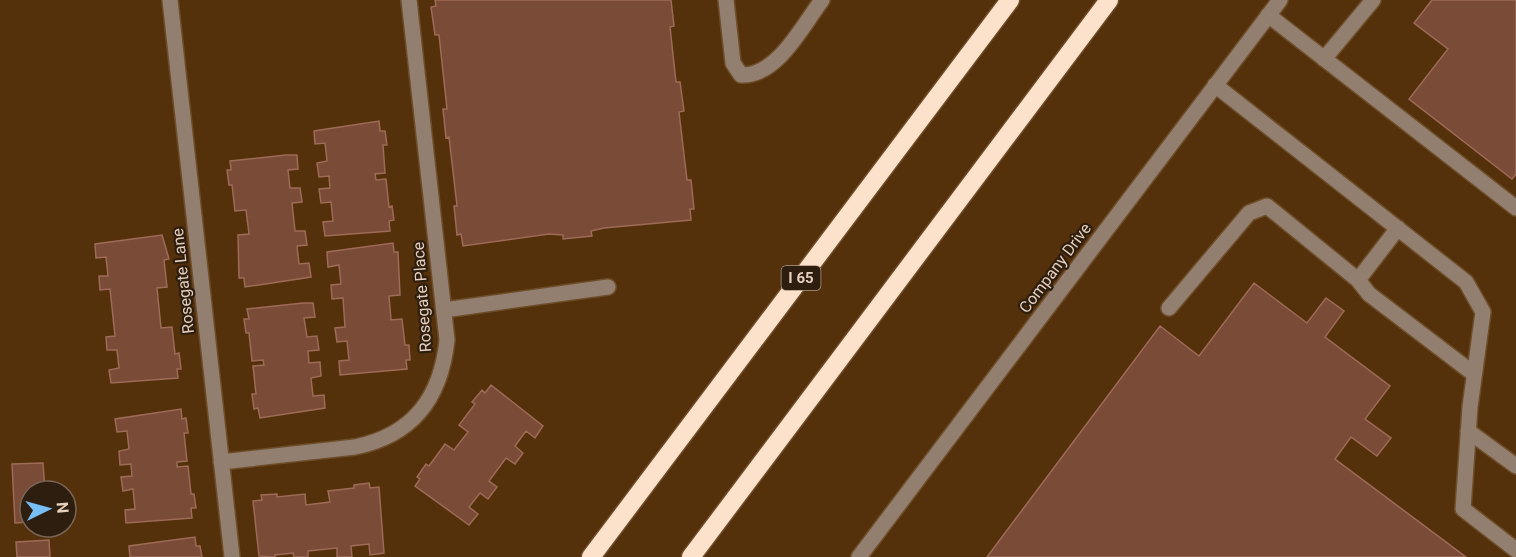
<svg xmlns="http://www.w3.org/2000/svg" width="1516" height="557" font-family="Roboto,sans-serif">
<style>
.building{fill:#7a4b37;stroke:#9d6b57;stroke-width:1.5}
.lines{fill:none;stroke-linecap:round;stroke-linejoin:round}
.minor-casing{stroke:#6e4e2a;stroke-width:18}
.highway-casing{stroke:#6e4e2a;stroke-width:21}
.minor{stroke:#927f70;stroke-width:15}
.highway{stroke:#fde2cb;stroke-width:18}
.labels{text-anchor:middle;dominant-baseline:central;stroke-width:4.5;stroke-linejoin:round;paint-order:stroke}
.shield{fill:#2e1e0f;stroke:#af9b89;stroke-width:1.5}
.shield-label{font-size:15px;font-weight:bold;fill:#e6d0bd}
.street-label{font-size:16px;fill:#e6d0bd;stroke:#2e1e0f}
</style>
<rect width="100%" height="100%" fill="#54310a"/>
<path class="building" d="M 435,0 L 671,0 L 674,26 L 670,27 L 676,82 L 680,82 L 684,111 L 679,112 L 687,180 L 691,180 L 694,209 L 690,209 L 691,220 L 604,228 L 591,231 L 592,236 L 563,239 L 563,235 L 549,234 L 463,246 L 461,234 L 457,235 L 454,206 L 457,206 L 449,137 L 446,138 L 443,109 L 447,109 L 439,35 L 435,35 L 431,7 L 436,6 Z
M 1432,0 L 1516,0 L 1516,174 L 1512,179 L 1409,99 L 1448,49 L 1414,23 Z
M 379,121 L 380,131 L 385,131 L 387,145 L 383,145 L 385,173 L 375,174 L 376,180 L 386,179 L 389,207 L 392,206 L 394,220 L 389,221 L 390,231 L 325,236 L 323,222 L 333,221 L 331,202 L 321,203 L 319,189 L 330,188 L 329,176 L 319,177 L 317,163 L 327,161 L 325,143 L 315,144 L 314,131 Z
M 286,155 L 297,155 L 298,169 L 288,170 L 290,188 L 300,188 L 302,202 L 292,203 L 295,231 L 305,231 L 307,245 L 297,246 L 299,264 L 309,263 L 311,277 L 245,287 L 244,278 L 239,278 L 238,235 L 249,234 L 246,210 L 235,211 L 232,185 L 229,185 L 227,170 L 231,170 L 230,161 Z
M 162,235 L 169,259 L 164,260 L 167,287 L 157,288 L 161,328 L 172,327 L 175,354 L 179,353 L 181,369 L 177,369 L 178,378 L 111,383 L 109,370 L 119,368 L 117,350 L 107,350 L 106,337 L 115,336 L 110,289 L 100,290 L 99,276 L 108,276 L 106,257 L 96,258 L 95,244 Z
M 393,243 L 394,252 L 398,252 L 400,295 L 389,296 L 391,320 L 402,319 L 405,345 L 409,345 L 410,360 L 406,360 L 407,369 L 340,375 L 339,361 L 349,360 L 347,341 L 337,342 L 335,328 L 345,327 L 343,298 L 332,299 L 331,285 L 341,284 L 339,265 L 328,267 L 327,252 Z
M 1254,283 L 1307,323 L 1326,298 L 1344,311 L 1325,337 L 1390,386 L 1365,419 L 1391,438 L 1377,456 L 1351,437 L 1335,459 L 1466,557 L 987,557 L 1160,326 L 1199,356 Z
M 303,303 L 313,303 L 315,317 L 304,318 L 307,337 L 317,336 L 319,350 L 308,351 L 309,363 L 320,362 L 321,376 L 311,378 L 313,396 L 324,395 L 325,408 L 260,418 L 258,408 L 254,409 L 252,394 L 256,394 L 253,366 L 264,365 L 263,360 L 252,361 L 249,333 L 246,333 L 244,319 L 249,319 L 247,309 Z
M 491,385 L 543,426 L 535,438 L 526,431 L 515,446 L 523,453 L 515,464 L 506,458 L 489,481 L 497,487 L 488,499 L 480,493 L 469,507 L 478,514 L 469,525 L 415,486 L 420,479 L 417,477 L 426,464 L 429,466 L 445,444 L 454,450 L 468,432 L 459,425 L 475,404 L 472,402 L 482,390 L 485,393 Z
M 181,409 L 182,419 L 186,418 L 188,433 L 184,433 L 187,461 L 177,462 L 177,467 L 188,466 L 191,494 L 194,494 L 196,508 L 191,508 L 192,518 L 126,523 L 125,510 L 135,509 L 133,489 L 123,491 L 121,477 L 132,476 L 131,464 L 120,465 L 119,451 L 129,449 L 127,431 L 117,432 L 115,419 Z
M 43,463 L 45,491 L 30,491 L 30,522 L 15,523 L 12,464 Z
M 369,483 L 370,488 L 379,487 L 384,553 L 370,555 L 369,544 L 351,546 L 352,557 L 337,557 L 337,548 L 308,551 L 308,557 L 294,557 L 293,553 L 275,555 L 275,557 L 259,556 L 253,501 L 262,500 L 261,495 L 277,494 L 277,497 L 305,494 L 306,505 L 330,502 L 328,491 L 354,488 L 354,485 Z
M 195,537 L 196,546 L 200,546 L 202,557 L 130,557 L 129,546 Z
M 49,540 L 50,557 L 17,557 L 16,542 Z"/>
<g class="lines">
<g class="minor-casing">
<path id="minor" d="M 170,0 L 232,557
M 726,0 L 733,63 L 741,75 C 777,77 803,25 822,0
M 1268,15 L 1516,208
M 1324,59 L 1373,0
M 1215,85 L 1466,282 L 1483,312 L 1470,407 L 1463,509 L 1516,550
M 1398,228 L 1358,280 L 1369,294 L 1474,374
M 1169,308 L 1249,213 L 1267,206 L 1358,280
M 444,310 L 608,287
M 1468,431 L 1516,466
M 221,462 L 355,447 C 414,435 441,397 447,340 L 409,0
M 859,557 L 1280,0"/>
</g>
<g class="highway-casing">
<path id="highway" d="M 591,557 L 1010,0
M 691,557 L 1109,0"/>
</g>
<use href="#minor" class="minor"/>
<use href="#highway" class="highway"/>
</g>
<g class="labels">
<rect class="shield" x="781.5" y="266" width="39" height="24" rx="4.5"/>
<g class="shield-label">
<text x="801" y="278">I 65</text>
</g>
<g class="street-label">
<text transform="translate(1055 268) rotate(-53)">Company Drive</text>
<text transform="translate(183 281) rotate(-96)">Rosegate Lane</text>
<text transform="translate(422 297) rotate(-94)">Rosegate Place</text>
</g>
</g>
<g transform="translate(48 509) rotate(85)"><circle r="28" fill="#2e1e0f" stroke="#786555" stroke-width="1.5"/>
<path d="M0-4.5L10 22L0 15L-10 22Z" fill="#77bff7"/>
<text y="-9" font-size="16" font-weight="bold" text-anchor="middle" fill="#e6d0bd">N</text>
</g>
</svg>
